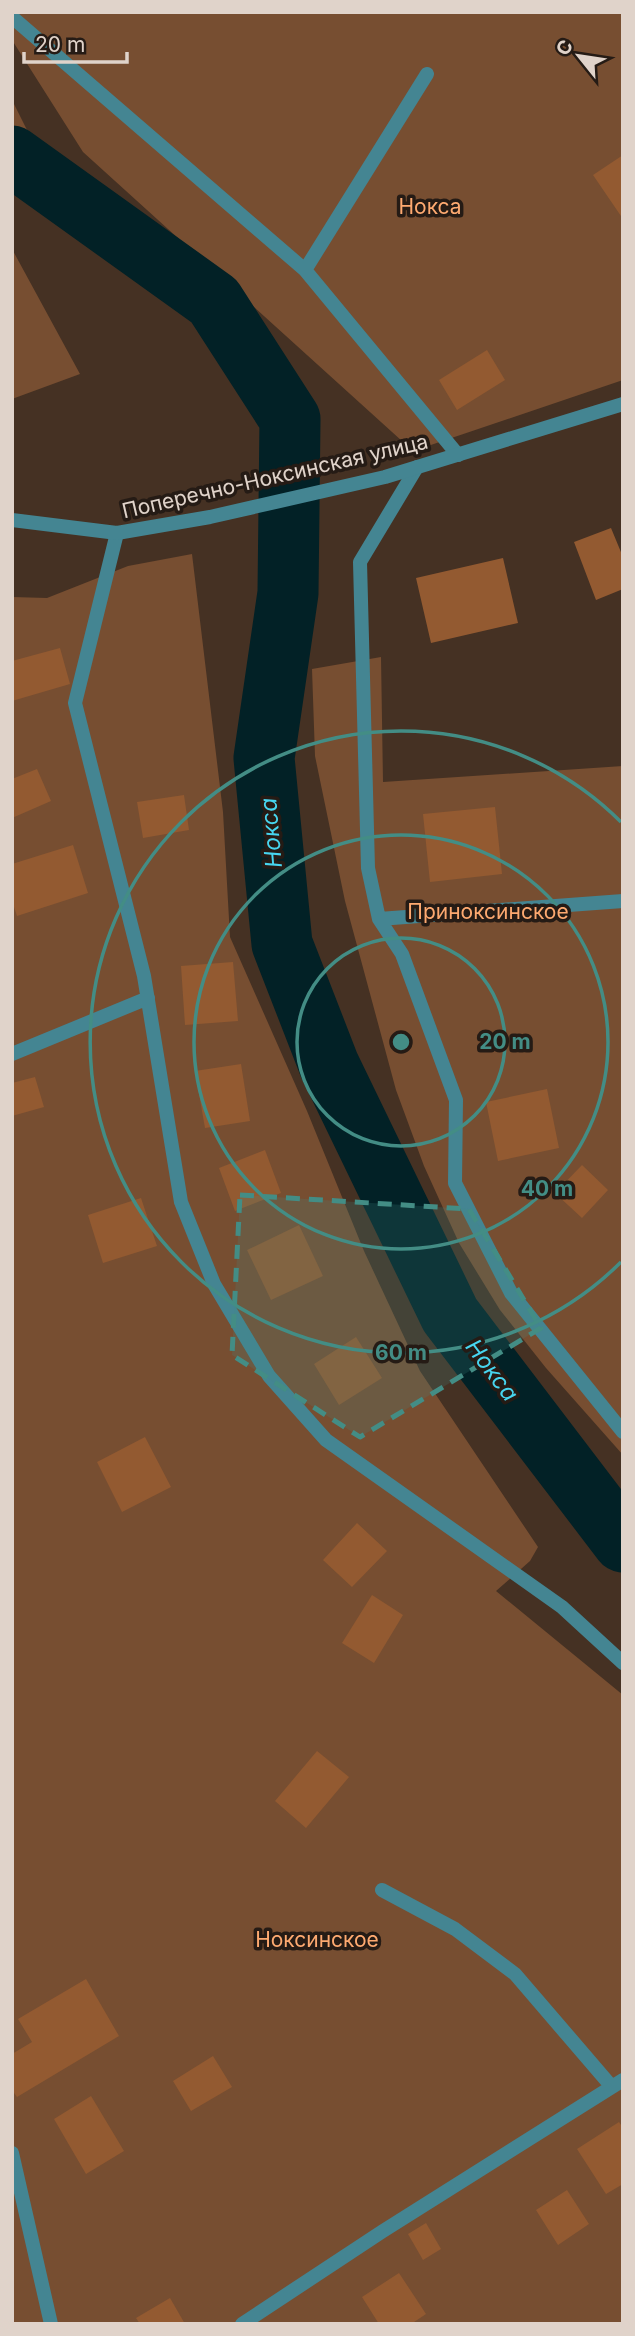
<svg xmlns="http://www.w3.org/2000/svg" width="635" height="2336" font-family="Inter,sans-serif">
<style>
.green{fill:#774e31}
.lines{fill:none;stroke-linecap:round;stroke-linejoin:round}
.river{stroke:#022126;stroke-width:61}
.building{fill:#935a31}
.lane{stroke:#448592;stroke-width:14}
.street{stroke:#448592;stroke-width:14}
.marked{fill:#438d85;fill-opacity:0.2;stroke:#438d85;stroke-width:5;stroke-dasharray:14 9;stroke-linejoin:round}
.ring{fill:none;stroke:#438d85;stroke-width:3.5}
.labels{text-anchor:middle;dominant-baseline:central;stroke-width:7;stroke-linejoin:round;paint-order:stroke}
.park-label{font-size:21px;fill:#fda970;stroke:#251b15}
.street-label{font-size:21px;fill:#e0d3ca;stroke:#251b15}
.water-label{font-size:23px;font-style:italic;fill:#47d5ef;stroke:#251b15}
.centre{fill:#438d85;stroke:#251b15;stroke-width:3.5}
.ring-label{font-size:21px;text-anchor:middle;font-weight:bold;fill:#438d85;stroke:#251b15;stroke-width:7;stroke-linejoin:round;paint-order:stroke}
</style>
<rect width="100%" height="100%" fill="#453123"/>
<path class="green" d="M 12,12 L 623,12 L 623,380 L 413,451 L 83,152 L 12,40 Z
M 12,100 L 36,148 L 12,149 Z
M 12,249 L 80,374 L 12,399 Z
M 192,554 L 223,812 L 230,937 L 307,1111 L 364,1251 L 420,1371 L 538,1547 L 530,1561 L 496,1591 L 623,1695 L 623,2324 L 12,2324 L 12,597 L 47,598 L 128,566 Z
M 381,657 L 383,782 L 623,766 L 623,1455 L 546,1368 L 500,1310 L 459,1243 L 424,1166 L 396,1090 L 345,901 L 315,756 L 312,669 Z"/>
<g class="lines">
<path class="river" d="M 12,156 L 214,301 L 290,419 L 288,593 L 264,758 L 282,944 L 329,1065 L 450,1315 L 623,1542"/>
</g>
<path class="building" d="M 623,155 L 623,219 L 593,175 Z
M 487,350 L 505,380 L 457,410 L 439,380 Z
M 611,528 L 623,557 L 623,589 L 596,600 L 574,542 Z
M 503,558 L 518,623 L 431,643 L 416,578 Z
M 60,648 L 70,684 L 12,701 L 12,661 Z
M 37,769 L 51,801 L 12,818 L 12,779 Z
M 184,795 L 189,830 L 143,838 L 137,802 Z
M 495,807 L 502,874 L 430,882 L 423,814 Z
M 73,845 L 88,893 L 17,916 L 12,901 L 12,864 Z
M 233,962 L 238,1021 L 185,1025 L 181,966 Z
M 241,1064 L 250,1121 L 205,1128 L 195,1071 Z
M 35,1077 L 44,1107 L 12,1116 L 12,1083 Z
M 547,1089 L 559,1148 L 498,1161 L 486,1102 Z
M 265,1150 L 281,1193 L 235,1211 L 219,1168 Z
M 582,1165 L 608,1190 L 582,1218 L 555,1193 Z
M 141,1198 L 157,1246 L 103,1263 L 88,1215 Z
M 299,1225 L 323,1276 L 271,1300 L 247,1250 Z
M 356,1337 L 382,1378 L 339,1405 L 314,1364 Z
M 145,1437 L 171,1487 L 122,1512 L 97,1462 Z
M 357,1523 L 387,1551 L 352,1587 L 323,1560 Z
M 372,1595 L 403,1615 L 374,1663 L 342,1643 Z
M 317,1751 L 349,1777 L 306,1828 L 275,1801 Z
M 86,1979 L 119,2036 L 17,2097 L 12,2090 L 12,2054 L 32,2042 L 18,2019 Z
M 213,2056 L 232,2087 L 191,2111 L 173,2081 Z
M 91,2096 L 124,2151 L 86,2174 L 54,2119 Z
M 619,2122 L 623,2128 L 623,2184 L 606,2194 L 577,2149 Z
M 567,2190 L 589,2224 L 558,2245 L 536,2210 Z
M 426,2223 L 441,2249 L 423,2260 L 408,2234 Z
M 399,2273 L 426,2314 L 411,2324 L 379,2324 L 362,2297 Z
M 170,2298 L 185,2324 L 140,2324 L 136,2318 Z"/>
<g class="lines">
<path class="lane" d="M 12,17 L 305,270 L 458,455
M 305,270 L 427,74
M 417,467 L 360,562 L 368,868 L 379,919 L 402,954 L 456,1100 L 455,1183 L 511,1293 L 623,1432
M 117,533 L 75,703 L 144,976 L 181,1202 L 214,1284 L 269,1376 L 326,1440 L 562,1607 L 623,1663
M 379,919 L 623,901
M 12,1054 L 148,998
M 382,1890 L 455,1929 L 515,1974 L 612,2087
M 12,2153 L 51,2324
M 242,2324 L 383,2231 L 623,2080"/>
<path class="street" d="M 12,520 L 117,533 L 210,517 L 385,477 L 623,404"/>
</g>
<path class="marked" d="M 240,1195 L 469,1209 L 541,1328 L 360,1437 L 232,1355 Z"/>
<g class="ring">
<circle cx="401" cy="1042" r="104"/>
<circle cx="401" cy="1042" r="207"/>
<path d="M621 1262A311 311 0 1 1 621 822"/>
</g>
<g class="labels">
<g class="park-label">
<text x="430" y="206">Нокса</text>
<text x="488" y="911">Приноксинское</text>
<text x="317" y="1939">Ноксинское</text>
</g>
<g class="street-label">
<text transform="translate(275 476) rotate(-13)">Поперечно-Ноксинская улица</text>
</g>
<g class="water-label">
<text transform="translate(271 833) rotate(-95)">Нокса</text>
<text transform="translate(492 1370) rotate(53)">Нокса</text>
</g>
</g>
<circle cx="401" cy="1042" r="10" class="centre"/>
<g class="ring-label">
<text x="505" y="1049">20 m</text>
<text x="547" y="1196">40 m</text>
<text x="401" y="1360">60 m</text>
</g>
<rect width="635" height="2336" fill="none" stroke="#e0d3ca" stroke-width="28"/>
<g transform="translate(579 56) rotate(300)" stroke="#251b15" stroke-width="5" paint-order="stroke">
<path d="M0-5L12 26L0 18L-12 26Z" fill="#e0d3ca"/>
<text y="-10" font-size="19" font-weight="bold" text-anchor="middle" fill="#e0d3ca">С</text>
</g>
<path d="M24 52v10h103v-10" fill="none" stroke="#e0d3ca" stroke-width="3.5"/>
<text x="35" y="52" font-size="21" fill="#e0d3ca" stroke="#251b15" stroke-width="5" paint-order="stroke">20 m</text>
</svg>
